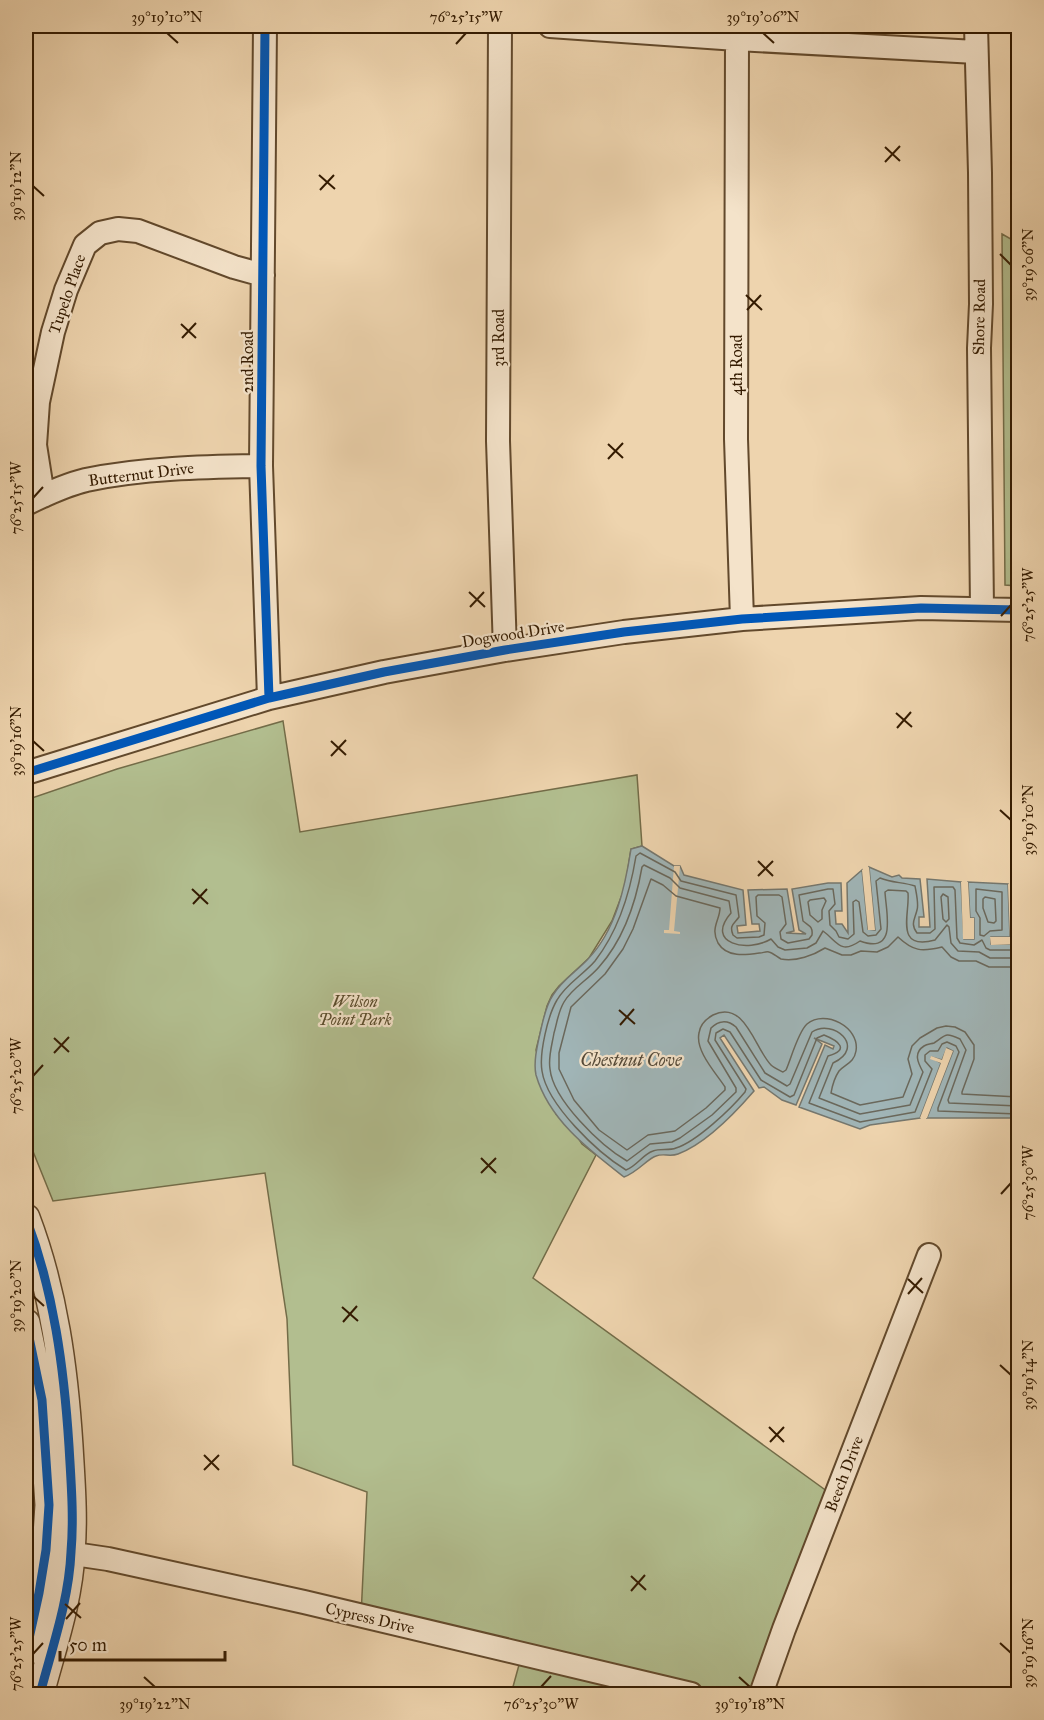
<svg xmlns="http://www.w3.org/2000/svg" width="1044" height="1720" font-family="'IM FELL Great Primer',serif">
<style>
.green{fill:#b2be8f;stroke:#736c48;stroke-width:1.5}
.water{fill:#a0b5b7;stroke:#75776e;stroke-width:1.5}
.pier{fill:#eed4ae}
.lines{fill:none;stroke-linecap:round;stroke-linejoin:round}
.shore{stroke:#6a685c;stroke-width:1.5}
.minor-casing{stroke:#62492c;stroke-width:26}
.tertiary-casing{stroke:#62492c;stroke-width:30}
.minor{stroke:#f4e3ca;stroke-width:22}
.tertiary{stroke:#f4e3ca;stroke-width:27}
.cycleway-casing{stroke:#f4e3ca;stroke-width:13}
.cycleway{stroke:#0057b8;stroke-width:9}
.ticks{fill:none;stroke:#341b01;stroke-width:2}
.labels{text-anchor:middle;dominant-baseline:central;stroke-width:4.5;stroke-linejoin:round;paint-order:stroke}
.street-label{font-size:16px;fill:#341b01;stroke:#f4e3ca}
.park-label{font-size:16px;font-style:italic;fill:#5a4c2c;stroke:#f4e3ca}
.water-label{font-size:18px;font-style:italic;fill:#544938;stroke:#f4e3ca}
.neatline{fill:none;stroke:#341b01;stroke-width:2}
.ticks-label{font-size:15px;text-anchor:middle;fill:#341b01}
</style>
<rect width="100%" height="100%" fill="#eed4ae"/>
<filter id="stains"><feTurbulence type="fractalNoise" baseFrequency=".00333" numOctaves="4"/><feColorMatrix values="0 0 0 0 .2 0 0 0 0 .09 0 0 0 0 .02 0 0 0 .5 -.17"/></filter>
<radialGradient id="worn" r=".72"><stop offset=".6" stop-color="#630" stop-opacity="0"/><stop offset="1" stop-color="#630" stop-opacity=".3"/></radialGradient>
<path class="green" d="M 1002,234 L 1018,243 L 1018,586 L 1005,585 Z
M 283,721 L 300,832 L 637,775 L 642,846 L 631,849 L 625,887 L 612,921 L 589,958 L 559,986 L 552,995 L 547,1006 L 536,1050 L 556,1114 L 577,1136 L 582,1144 L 596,1155 L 533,1278 L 835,1497 L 761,1694 L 511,1694 L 522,1654 L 361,1616 L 367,1492 L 293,1465 L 287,1319 L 265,1173 L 53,1201 L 26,1134 L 26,800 L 117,769 Z"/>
<path class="water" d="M 642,846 L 674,866 L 680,866 L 684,875 L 743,890 L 746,925 L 737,926 L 738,933 L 760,931 L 759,924 L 752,924 L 748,890 L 787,889 L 794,931 L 786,933 L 806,934 L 799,930 L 792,889 L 828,883 L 841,883 L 842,911 L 835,911 L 836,924 L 842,924 L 848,933 L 847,883 L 862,870 L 868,929 L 875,930 L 869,867 L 892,877 L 899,875 L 902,878 L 920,879 L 924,917 L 919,917 L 919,927 L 930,927 L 927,879 L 961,882 L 964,939 L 974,939 L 974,918 L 970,918 L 968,882 L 1008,884 L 1010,937 L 991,937 L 991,944 L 1017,944 L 1015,885 L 1018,885 L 1018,1120 L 1011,1118 L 927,1118 L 953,1051 L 947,1048 L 942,1060 L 931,1057 L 941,1063 L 920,1118 L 870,1125 L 860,1129 L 799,1107 L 825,1045 L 833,1049 L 834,1046 L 814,1038 L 822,1044 L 796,1105 L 782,1100 L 764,1087 L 759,1088 L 724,1035 L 720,1038 L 754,1091 C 735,1113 705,1144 678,1154 C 670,1157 663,1153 656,1156 C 647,1159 638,1172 624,1177 C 589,1150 549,1120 536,1075 C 533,1061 538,1043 541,1029 C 544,1017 546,1005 553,995 C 562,980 577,971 588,959 C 616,930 625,887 631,849 Z"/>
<path class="pier" d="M 674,866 L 680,866 L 674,931 L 680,932 L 680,934 L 664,933 L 664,930 L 669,930 Z
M 869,867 L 875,930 L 868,930 L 862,870 L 865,869 L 872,927 L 866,868 Z
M 961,882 L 964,882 L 966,936 L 971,936 L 971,921 L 967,918 L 965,882 L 968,882 L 970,918 L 974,918 L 974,939 L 963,939 Z
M 1008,884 L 1011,885 L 1013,938 L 1011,940 L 993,940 L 993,942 L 1015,941 L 1012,885 L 1015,885 L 1018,944 L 991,945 L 990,937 L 1010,937 Z
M 946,1048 L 953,1051 L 927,1118 L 924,1118 L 948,1052 L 923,1118 L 920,1118 L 941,1063 L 930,1059 L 931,1056 L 942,1060 Z"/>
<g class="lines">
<path class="shore" d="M 976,889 L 1002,892 L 1002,930 L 990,931 L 984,936 L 980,935 L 980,918 L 976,911 Z
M 943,894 L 948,897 L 949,919 L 946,922 L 943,919 L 941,897 Z
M 985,897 L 995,899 L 996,921 L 994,923 L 988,922 L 983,908 L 983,899 Z
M 824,898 L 826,901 L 822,910 L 822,919 L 818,922 L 810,915 L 808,902 L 810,900 Z
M 1018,950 L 990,950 L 986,948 L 982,940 L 974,945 L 960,943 L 957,938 L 955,890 L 953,887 L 934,887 L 935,929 L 930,933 L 917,933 C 910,924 915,919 917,910 C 919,904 916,892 915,886 C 903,882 892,883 880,878 L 876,881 L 881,929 L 876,935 L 868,936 L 863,932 L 859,902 L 856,900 L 853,902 L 854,934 L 848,939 L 839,937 L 836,931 L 830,925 L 829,911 L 835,904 L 833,889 L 828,889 L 799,895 L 803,921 C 809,926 813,926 812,935 L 809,939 L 788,943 L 781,939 L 780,932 L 786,924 L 782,897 L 779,895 L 758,895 L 756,897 L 757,916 L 765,923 L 764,935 L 759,937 L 737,938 L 733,935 C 729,925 734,924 739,917 L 736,895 L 681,881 L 675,872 L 640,853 L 636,856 C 630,893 619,930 595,961 C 583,975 566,984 557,1000 C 548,1015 539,1053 542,1071 C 547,1105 598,1153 626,1170 C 637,1166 642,1155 653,1151 C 660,1148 669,1151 676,1148 C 696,1142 731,1109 745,1092 L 746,1089 L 715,1040 L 716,1033 L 723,1029 L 730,1032 L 761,1080 L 790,1097 L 794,1095 L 817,1038 L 824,1035 C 839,1041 850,1050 828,1056 L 809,1103 L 860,1122 L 915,1112 L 932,1069 L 925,1061 L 925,1055 L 930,1051 L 938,1051 L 942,1044 L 947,1042 L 956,1046 L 959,1052 L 938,1108 L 938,1111 L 1018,1114
M 1018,958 L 990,958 L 979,952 L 958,951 L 951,943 L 949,927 L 947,925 L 935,940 C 894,951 910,914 908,893 L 906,891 L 888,890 L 885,892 C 886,913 898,955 860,941 C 840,955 837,941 823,931 L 816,943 L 807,948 L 785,950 L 778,947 L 771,939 C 748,953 704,944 731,913 L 729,901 L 680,888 L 670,878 L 644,865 L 642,867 C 636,902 623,940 599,967 C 588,980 572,988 564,1002 C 558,1012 557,1023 554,1033 C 552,1045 548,1057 550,1069 C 553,1100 601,1146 627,1161 L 650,1144 L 672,1142 L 680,1138 L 712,1115 L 736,1092 L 736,1088 L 708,1041 L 711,1028 C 718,1021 727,1019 736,1027 L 765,1073 L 787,1086 L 790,1084 L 812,1032 C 833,1018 867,1047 833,1063 L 819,1098 L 860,1114 L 910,1105 L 923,1072 C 918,1063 913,1053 924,1046 C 927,1044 931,1044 934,1043 C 946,1036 943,1031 960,1039 L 966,1050 L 948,1100 L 949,1103 L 1018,1106
M 1018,967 L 989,967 L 976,961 L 959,961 L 951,957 L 942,947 C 921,952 913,951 898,937 L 888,947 L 877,952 L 861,951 L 851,955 L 842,955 L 825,948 C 814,955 796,962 781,959 C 777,957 773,953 769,952 C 766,951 763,953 760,953 C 746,955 727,958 718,943 C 710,928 720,920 720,908 L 676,896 L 663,885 L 651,879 L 633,929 L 623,949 L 605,974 L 571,1007 L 559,1053 L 559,1069 L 574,1100 L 599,1130 L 627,1150 L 648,1135 L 675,1131 L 706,1108 L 725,1090 L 725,1087 C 716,1073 695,1051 699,1033 C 700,1025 706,1019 713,1015 C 745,999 755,1049 771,1065 C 774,1068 779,1070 783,1072 L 786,1070 C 791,1059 798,1032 807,1024 C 825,1009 860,1027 856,1051 C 854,1063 845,1064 839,1071 C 835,1077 832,1087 831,1093 L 860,1105 L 903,1097 L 912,1074 L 908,1059 L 912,1046 L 920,1038 L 937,1028 L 946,1026 L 955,1027 L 965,1032 L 974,1045 L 974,1059 L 962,1092 L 962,1094 L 1018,1097"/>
<g class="minor-casing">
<path id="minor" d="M 265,26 L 261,466 L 269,698
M 500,26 L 498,441 L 505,650
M 550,26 L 737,39 L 976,52
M 976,26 L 980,173 L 981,304 L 979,348 L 982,608
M 737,39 L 736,439 L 742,619
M 43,496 L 35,445 L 38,402 L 53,332 L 66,290 L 85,245 L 100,233 L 118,229 L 138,231 L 234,267 L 263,275
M 26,504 C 44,495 65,485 86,480 C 143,468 203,467 261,466
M 26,773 L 269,698 L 384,672 L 505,650 L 624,632 L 742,619 L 921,608 L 1018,610
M 54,1551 L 108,1559 L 304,1602 L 691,1694
M 761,1694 L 784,1629 L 929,1255"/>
</g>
<g class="tertiary-casing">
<path id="tertiary" d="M 26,1218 C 54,1292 64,1368 69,1446 C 71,1481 74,1517 71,1552 C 69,1600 52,1648 40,1694
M 26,1323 L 42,1400 L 49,1505 L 46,1550 L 39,1593 L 26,1652"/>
</g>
<use href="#minor" class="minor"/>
<use href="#tertiary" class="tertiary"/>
<g class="cycleway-casing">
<path id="cycleway" d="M 265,26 L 261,466 L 269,698
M 26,773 L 269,698 L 384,672 L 505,650 L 624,632 L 742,619 L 921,608 L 1018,610
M 26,1218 C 54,1292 64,1368 69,1446 C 71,1481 74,1517 71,1552 C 69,1600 52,1648 40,1694
M 26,1323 L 42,1400 L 49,1505 L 46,1550 L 39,1593 L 26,1652"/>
</g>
<use href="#cycleway" class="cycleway"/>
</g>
<path class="ticks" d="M 167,33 L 178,43M 763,33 L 774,43M 456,44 L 466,33M 885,147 L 900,161M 885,162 L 900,146M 319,175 L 335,189M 33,186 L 44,196M 320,190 L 334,175M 1000,254 L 1011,265M 746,295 L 762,310M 747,310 L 761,295M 181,324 L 196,338M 182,338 L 196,323M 608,444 L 623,458M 608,459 L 623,443M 33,498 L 43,487M 469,592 L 485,607M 470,607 L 484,592M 1001,616 L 1011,605M 896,713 L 912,727M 897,728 L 911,712M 33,741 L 44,751M 331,741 L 346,755M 331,756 L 346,740M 1000,810 L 1011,820M 758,861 L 773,876M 758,876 L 773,861M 192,889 L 208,904M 193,904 L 207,889M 619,1010 L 635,1024M 620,1025 L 634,1009M 54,1038 L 69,1052M 54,1053 L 69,1037M 33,1076 L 43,1065M 481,1158 L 496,1173M 481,1173 L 496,1158M 1001,1194 L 1011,1183M 908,1279 L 923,1293M 908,1294 L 922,1278M 33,1296 L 44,1306M 342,1307 L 358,1321M 343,1322 L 357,1306M 1000,1365 L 1011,1375M 769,1427 L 784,1442M 770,1442 L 784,1427M 204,1455 L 219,1470M 204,1470 L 219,1455M 631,1576 L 646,1590M 631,1591 L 645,1575M 65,1604 L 81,1618M 66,1619 L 80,1603M 1000,1643 L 1011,1653M 33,1654 L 43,1643M 144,1677 L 155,1687M 739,1677 L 750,1687M 541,1687 L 551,1676"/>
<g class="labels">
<g class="street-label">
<text transform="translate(67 294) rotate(-71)">Tupelo Place</text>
<text transform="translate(979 317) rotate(-89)">Shore Road</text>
<text transform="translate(498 338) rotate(-90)">3rd Road</text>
<text transform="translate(247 362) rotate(-90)">2nd Road</text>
<text transform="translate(736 365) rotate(-90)">4th Road</text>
<text transform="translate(141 474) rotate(-7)">Butternut Drive</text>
<text transform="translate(513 634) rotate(-9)">Dogwood Drive</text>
<text transform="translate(844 1474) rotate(-69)">Beech Drive</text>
<text transform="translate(370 1618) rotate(13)">Cypress Drive</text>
</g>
<g class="park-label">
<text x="355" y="1001">Wilson<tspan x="355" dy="18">Point Park</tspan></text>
</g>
<g class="water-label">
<text x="631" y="1060">Chestnut Cove</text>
</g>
</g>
<rect width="1044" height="1720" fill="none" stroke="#eed4ae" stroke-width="66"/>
<path d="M60 1651v9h165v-9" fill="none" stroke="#341b01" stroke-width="3"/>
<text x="69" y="1651" font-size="18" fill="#341b01" stroke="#f4e3ca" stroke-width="4.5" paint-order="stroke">50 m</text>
<rect x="33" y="33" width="978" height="1654" class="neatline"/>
<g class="ticks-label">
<text x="167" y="22">39°19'10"N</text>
<text x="466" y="22">76°25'15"W</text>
<text x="763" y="22">39°19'06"N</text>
<text transform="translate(16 186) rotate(-90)" y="5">39°19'12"N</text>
<text transform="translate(1028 265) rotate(-90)" y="5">39°19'06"N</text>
<text transform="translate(16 498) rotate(-90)" y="5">76°25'15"W</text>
<text transform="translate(1028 605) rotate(-90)" y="5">76°25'25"W</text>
<text transform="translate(16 741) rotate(-90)" y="5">39°19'16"N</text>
<text transform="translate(1028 820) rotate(-90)" y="5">39°19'10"N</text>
<text transform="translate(16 1076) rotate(-90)" y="5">76°25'20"W</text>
<text transform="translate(1028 1183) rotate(-90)" y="5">76°25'30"W</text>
<text transform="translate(16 1296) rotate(-90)" y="5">39°19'20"N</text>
<text transform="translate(1028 1375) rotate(-90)" y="5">39°19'14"N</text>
<text transform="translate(1028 1653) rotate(-90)" y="5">39°19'16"N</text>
<text transform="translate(16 1654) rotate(-90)" y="5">76°25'25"W</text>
<text x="155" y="1709">39°19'22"N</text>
<text x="541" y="1709">76°25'30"W</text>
<text x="750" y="1709">39°19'18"N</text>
</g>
<rect width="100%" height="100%" filter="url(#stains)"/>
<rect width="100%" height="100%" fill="url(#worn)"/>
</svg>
